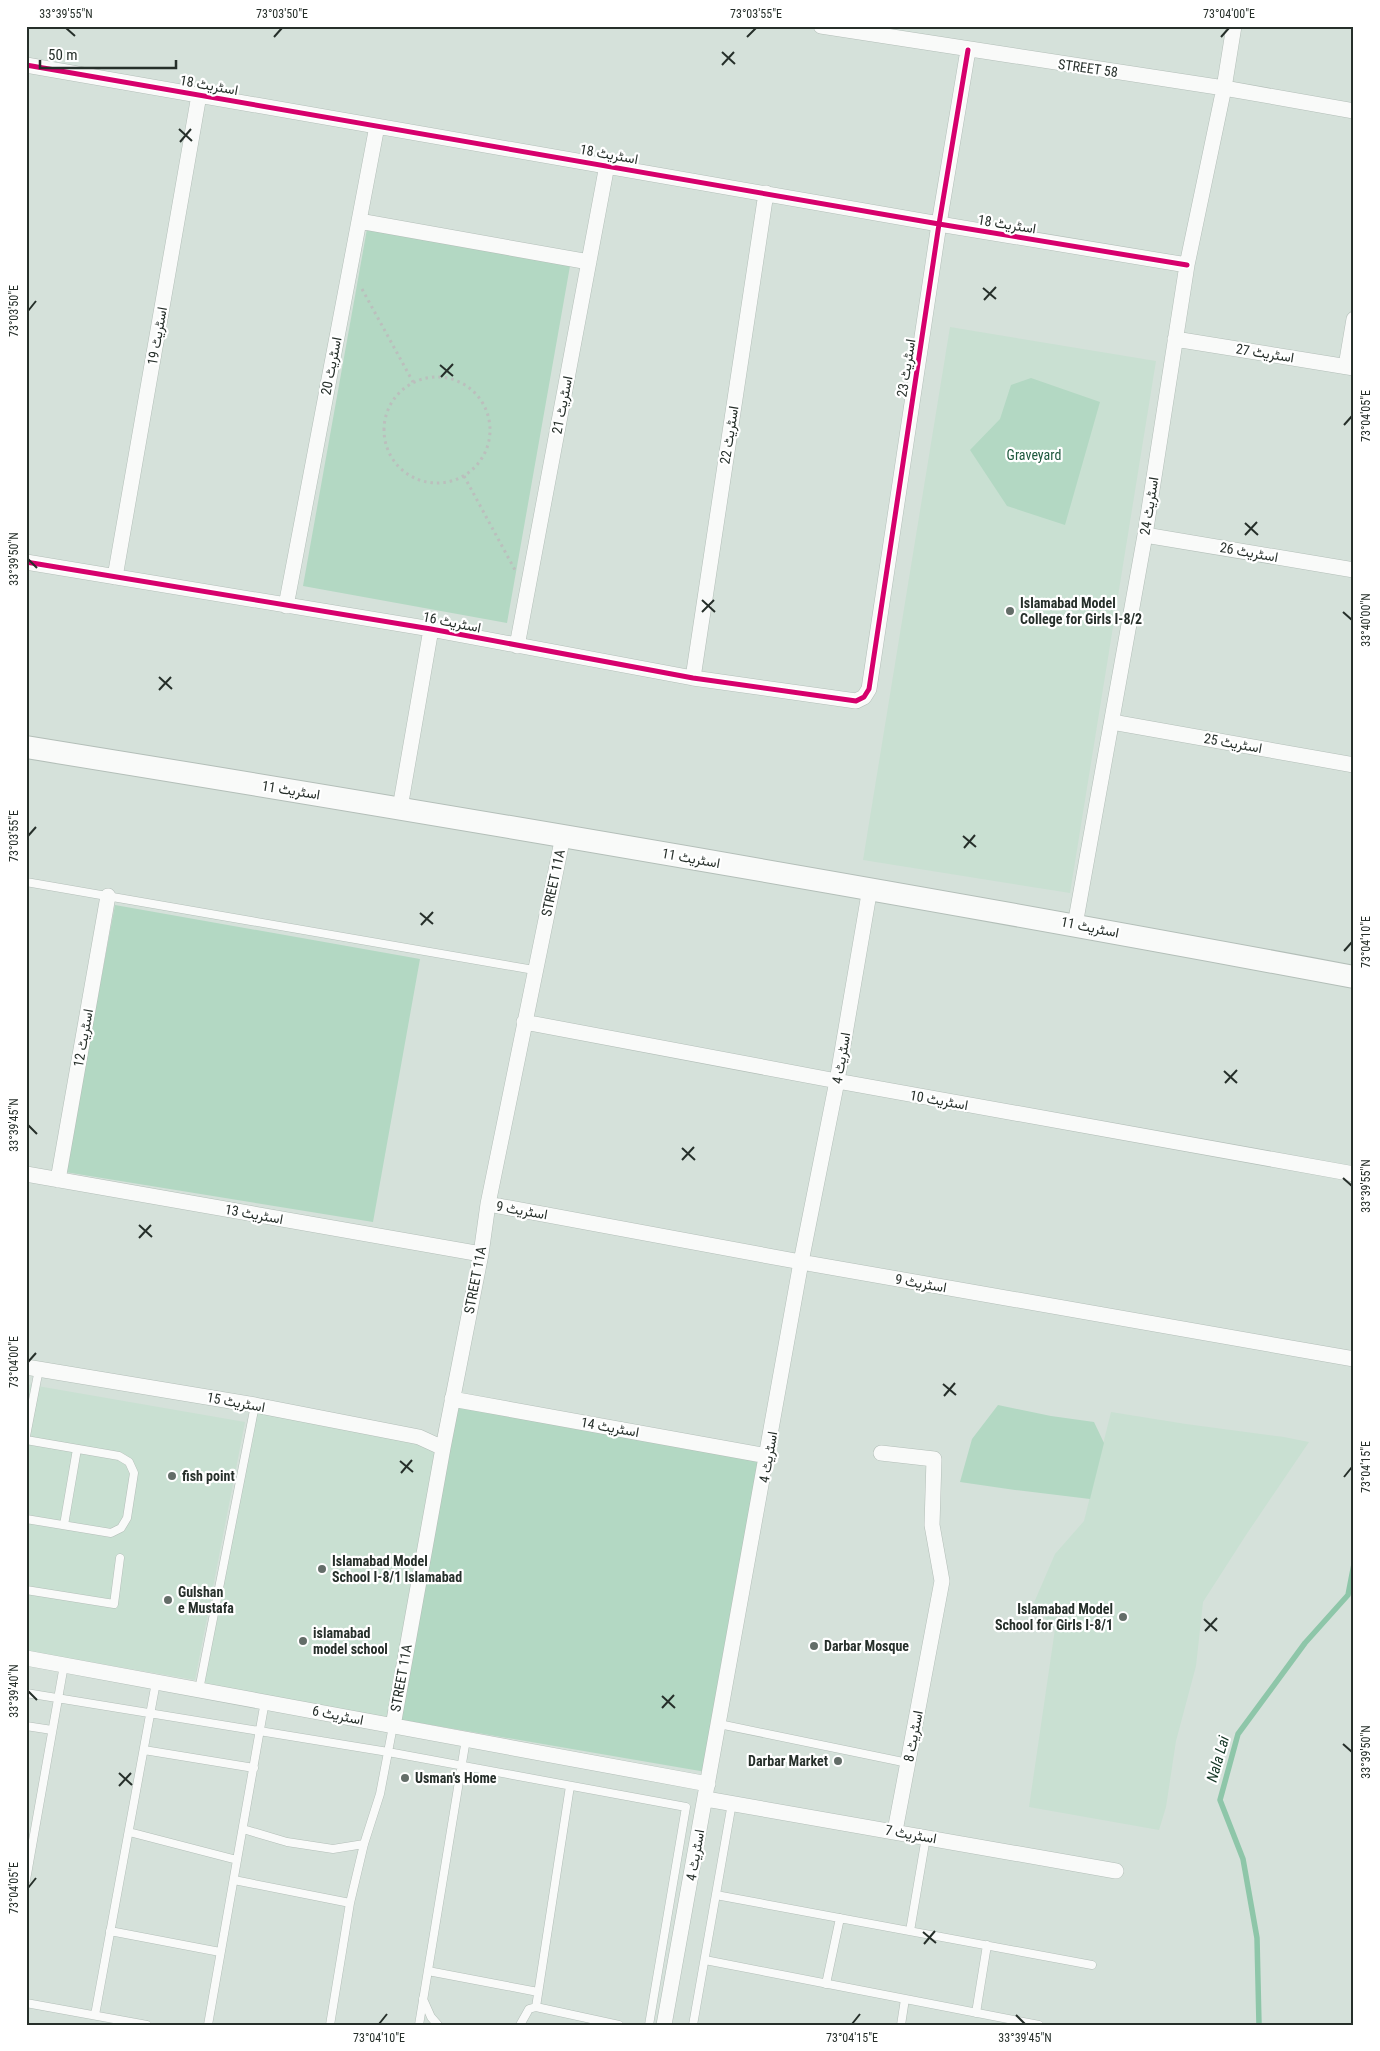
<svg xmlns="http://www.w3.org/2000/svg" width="1380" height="2051" font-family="'Roboto Condensed',Vazirmatn,sans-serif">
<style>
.built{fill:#c9e0d2}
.green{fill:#b3d8c3}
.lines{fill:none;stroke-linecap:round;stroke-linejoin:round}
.stream{stroke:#8ec6a9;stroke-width:5.5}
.lane-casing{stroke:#b3beb8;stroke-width:9}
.street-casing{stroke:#b3beb8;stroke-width:16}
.secondary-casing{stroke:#b3beb8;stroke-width:24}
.path{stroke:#bbbfbd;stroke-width:3;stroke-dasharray:2.5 4;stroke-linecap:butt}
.lane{stroke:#f9faf9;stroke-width:8}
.street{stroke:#f9faf9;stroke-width:15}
.secondary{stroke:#f9faf9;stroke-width:22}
.cycleway-casing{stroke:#fff;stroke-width:8}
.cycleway{stroke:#d6006c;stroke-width:5}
.ticks{fill:none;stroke:#262f2a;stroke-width:2}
.poi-dot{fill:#636d68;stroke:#fff;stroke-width:2}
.labels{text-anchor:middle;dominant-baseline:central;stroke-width:4.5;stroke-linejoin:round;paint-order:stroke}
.street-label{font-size:14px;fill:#262f2a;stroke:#fff}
.park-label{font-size:14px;fill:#1e583d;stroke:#fff}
.poi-label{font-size:14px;font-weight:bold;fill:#262f2a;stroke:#fff;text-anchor:start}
.water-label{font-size:15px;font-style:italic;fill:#123423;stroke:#fff}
.neatline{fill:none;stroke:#262f2a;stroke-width:2}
.ticks-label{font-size:12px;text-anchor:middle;fill:#262f2a}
</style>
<rect width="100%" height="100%" fill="#d5e1da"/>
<path class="built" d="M 950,327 L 1156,361 L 1070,893 L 863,860 Z
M 26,1384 L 245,1422 L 195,1680 L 26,1651 Z
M 255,1405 L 443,1448 L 393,1726 L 199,1690 Z
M 1111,1412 L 1186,1424 L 1284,1437 L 1309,1442 L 1246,1535 L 1203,1602 L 1196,1666 L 1176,1741 L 1166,1807 L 1159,1830 L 1029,1807 L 1055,1629 L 1033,1605 L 1055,1554 L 1084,1521 Z"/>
<path class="green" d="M 367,229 L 570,266 L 507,623 L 303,586 Z
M 1031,378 L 1100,402 L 1065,525 L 1007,506 L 970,450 L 1000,419 L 1011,385 Z
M 115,905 L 420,959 L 373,1222 L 65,1172 Z
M 452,1399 L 768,1456 L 706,1772 L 397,1719 Z
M 998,1405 L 1051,1416 L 1094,1422 L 1104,1443 L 1090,1499 L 1015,1490 L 960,1482 L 972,1439 Z"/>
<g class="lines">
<path class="stream" d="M 1259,2025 L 1257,1938 L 1243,1859 L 1220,1800 L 1238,1734 L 1305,1643 L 1348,1595 L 1354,1564"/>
<g class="lane-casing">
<path id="lane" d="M 26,882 L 534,970
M 26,1436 L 39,1369
M 26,1440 L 119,1456 L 129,1462 L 134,1473 L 127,1518 L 121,1528 L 111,1533 L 26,1519
M 64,1525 L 77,1449
M 26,1590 L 114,1604 L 120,1558
M 199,1690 L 255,1405
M 26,1693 L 388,1752 L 686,1807 L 649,2025
M 719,1724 L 908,1763
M 26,1726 L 52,1730
M 144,1750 L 254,1768
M 243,1829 L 287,1842 L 333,1849 L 364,1844
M 129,1832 L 237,1860
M 26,1880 L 64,1665
M 234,1880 L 350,1903
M 716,1895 L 1092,1965
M 110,1931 L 220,1952
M 910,1931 L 926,1837
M 705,1960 L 1039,2025
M 428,1971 L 538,1992
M 826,1984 L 840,1918
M 423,1999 L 431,2017 L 438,2025
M 26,2003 L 147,2025
M 536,2007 L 570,1786
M 976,2013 L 987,1945
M 95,2015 L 156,1682
M 208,2025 L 265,1701
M 330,2025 L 350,1903 L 364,1844 L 380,1794 L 393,1726
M 419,2025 L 466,1739
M 520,2025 L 529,2009 L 536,2007 L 619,2025
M 693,2025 L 732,1803
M 901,2025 L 905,1999"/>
</g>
<g class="street-casing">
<path id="street" d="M 821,26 L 1224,88 L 1354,111
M 26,65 L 939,224 L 1187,265
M 359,221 L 589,262
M 1175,339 L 1354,368
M 1346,366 L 1354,319
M 1145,535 L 1354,570
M 26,562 L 431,629 L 693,678 L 856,701 L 864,697 L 869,689 L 939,224 L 968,50
M 115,577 L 199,95
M 286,606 L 377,126
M 517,646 L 607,165
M 693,678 L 766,193
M 1112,722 L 1354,765
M 400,808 L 431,629
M 1075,925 L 1145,535 L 1187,265 L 1224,88 L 1234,26
M 524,1022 L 837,1081 L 1354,1174
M 26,1174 L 481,1254
M 58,1180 L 108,896
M 488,1204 L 801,1262 L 1354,1359
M 26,1367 L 255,1405 L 419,1437 L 443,1448
M 452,1399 L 768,1456
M 881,1453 L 934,1459 L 932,1525 L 942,1581 L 895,1831
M 26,1658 L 708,1784
M 393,1726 L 443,1448 L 481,1254 L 488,1204 L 563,836
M 706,1799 L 1116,1871
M 664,2025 L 801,1262 L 837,1081 L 870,888"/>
</g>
<g class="secondary-casing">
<path id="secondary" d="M 26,747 C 470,819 912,894 1354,977"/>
</g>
<path class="path" d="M 362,289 L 413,382
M384 430a53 53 0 1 1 106 0a53 53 0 1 1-106 0Z
M 464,476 L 515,570"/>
<use href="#lane" class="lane"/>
<use href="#street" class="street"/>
<use href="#secondary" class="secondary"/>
<g class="cycleway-casing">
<path id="cycleway" d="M 26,65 L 939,224 L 1187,265
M 26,562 L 431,629 L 693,678 L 856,701 L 864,697 L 869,689 L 939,224 L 968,50"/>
</g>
<use href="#cycleway" class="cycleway"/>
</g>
<path class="ticks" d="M 66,28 L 75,36M 274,37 L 282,28M 747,37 L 756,28M 1221,37 L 1229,28M 722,52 L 735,64M 722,65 L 734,52M 179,129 L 192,141M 180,142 L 191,129M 983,288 L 996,299M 984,300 L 996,287M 28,311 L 36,301M 440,365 L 453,376M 441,377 L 453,364M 1344,425 L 1352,416M 1245,523 L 1258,535M 1245,535 L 1257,522M 28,559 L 37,568M 702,600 L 715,612M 702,612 L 714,600M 1343,612 L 1352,620M 159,677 L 172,689M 159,690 L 171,677M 28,836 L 36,827M 963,836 L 976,847M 964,848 L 975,835M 420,913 L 433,924M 421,925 L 433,912M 1344,951 L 1352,942M 1224,1071 L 1237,1083M 1225,1083 L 1237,1070M 28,1125 L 37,1134M 682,1148 L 695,1160M 682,1160 L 694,1147M 1343,1178 L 1352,1186M 139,1225 L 152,1237M 139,1238 L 151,1225M 28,1362 L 36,1353M 943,1384 L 956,1395M 944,1396 L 955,1383M 400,1461 L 413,1472M 401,1473 L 412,1460M 1344,1477 L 1352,1467M 1204,1619 L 1217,1631M 1205,1631 L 1217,1618M 28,1691 L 37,1700M 662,1696 L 675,1708M 662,1708 L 674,1695M 1343,1744 L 1352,1752M 119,1773 L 132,1785M 119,1786 L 131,1773M 28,1888 L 36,1878M 923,1932 L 936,1943M 924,1944 L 935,1931M 1016,2015 L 1025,2024M 379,2024 L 387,2014M 852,2024 L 860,2014"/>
<g class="poi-dot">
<circle cx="1010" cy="611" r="5"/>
<circle cx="172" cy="1476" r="5"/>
<circle cx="322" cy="1569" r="5"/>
<circle cx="168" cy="1600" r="5"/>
<circle cx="1123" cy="1617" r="5"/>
<circle cx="303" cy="1641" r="5"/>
<circle cx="814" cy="1646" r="5"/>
<circle cx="838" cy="1761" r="5"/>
<circle cx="405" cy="1778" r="5"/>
</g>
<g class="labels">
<g class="street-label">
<text transform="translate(1088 68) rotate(8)">STREET 58</text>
<text transform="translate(209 85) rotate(10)">اسٹریٹ 18</text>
<text transform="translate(609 154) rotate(10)">اسٹریٹ 18</text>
<text transform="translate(1007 224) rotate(9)">اسٹریٹ 18</text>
<text transform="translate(157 336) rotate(-80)">اسٹریٹ 19</text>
<text transform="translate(1265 353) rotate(9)">اسٹریٹ 27</text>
<text transform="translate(331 366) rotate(-79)">اسٹریٹ 20</text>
<text transform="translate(906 368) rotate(-81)">اسٹریٹ 23</text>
<text transform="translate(562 405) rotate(-79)">اسٹریٹ 21</text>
<text transform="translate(729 435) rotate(-81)">اسٹریٹ 22</text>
<text transform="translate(1149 506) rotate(-81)">اسٹریٹ 24</text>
<text transform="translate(1249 552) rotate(10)">اسٹریٹ 26</text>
<text transform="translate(452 622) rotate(11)">اسٹریٹ 16</text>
<text transform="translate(1233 743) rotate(10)">اسٹریٹ 25</text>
<text transform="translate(291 790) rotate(9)">اسٹریٹ 11</text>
<text transform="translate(691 858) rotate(10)">اسٹریٹ 11</text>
<text transform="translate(553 883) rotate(-78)">STREET 11A</text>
<text transform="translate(1090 927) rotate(11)">اسٹریٹ 11</text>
<text transform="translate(83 1038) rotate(-80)">اسٹریٹ 12</text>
<text transform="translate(841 1058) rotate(-80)">اسٹریٹ 4</text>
<text transform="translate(939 1100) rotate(10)">اسٹریٹ 10</text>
<text transform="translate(522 1210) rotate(10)">اسٹریٹ 9</text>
<text transform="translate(254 1214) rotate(10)">اسٹریٹ 13</text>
<text transform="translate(475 1280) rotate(-79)">STREET 11A</text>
<text transform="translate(921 1283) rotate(10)">اسٹریٹ 9</text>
<text transform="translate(236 1402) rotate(10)">اسٹریٹ 15</text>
<text transform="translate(610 1427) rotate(10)">اسٹریٹ 14</text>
<text transform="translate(768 1457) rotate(-80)">اسٹریٹ 4</text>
<text transform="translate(401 1678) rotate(-80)">STREET 11A</text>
<text transform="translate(338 1715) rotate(11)">اسٹریٹ 6</text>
<text transform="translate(913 1736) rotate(-79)">اسٹریٹ 8</text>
<text transform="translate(911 1834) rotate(10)">اسٹریٹ 7</text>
<text transform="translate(695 1855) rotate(-80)">اسٹریٹ 4</text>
</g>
<g class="park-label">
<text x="1034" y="455">Graveyard</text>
</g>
<g class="poi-label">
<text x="1020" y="603">Islamabad Model<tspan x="1020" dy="16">College for Girls I-8/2</tspan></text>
<text x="182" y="1476">fish point</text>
<text x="332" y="1561">Islamabad Model<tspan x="332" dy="16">School I-8/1 Islamabad</tspan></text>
<text x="178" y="1592">Gulshan<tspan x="178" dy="16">e Mustafa</tspan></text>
<text x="1113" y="1609" text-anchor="end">Islamabad Model<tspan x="1113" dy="16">School for Girls I-8/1</tspan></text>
<text x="313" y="1633">islamabad<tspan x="313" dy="16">model school</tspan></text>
<text x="824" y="1646">Darbar Mosque</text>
<text x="828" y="1761" text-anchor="end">Darbar Market</text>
<text x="415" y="1778">Usman's Home</text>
</g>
<g class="water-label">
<text transform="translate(1218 1759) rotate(-74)">Nala Lai</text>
</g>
</g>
<rect width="1380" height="2051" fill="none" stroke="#ffffff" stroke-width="55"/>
<path d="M40 60v8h136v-8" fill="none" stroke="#262f2a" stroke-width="2.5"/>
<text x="48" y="60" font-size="15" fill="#262f2a" stroke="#ffffff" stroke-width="4" paint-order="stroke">50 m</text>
<rect x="28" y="28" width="1324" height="1996" class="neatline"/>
<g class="ticks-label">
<text x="66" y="18">33°39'55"N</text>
<text x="282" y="18">73°03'50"E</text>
<text x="756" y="18">73°03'55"E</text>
<text x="1229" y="18">73°04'00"E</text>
<text transform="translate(14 311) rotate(-90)" y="4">73°03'50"E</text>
<text transform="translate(1366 416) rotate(-90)" y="4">73°04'05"E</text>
<text transform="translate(14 559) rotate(-90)" y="4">33°39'50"N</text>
<text transform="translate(1366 620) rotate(-90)" y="4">33°40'00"N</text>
<text transform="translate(14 836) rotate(-90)" y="4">73°03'55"E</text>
<text transform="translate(1366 942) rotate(-90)" y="4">73°04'10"E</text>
<text transform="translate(14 1125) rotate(-90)" y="4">33°39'45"N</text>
<text transform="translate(1366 1186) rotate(-90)" y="4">33°39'55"N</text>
<text transform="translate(14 1362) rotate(-90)" y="4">73°04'00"E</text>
<text transform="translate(1366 1467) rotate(-90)" y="4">73°04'15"E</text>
<text transform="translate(14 1691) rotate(-90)" y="4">33°39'40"N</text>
<text transform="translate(1366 1752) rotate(-90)" y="4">33°39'50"N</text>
<text transform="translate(14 1888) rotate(-90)" y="4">73°04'05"E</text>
<text x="379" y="2042">73°04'10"E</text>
<text x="852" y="2042">73°04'15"E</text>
<text x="1025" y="2042">33°39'45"N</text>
</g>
</svg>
